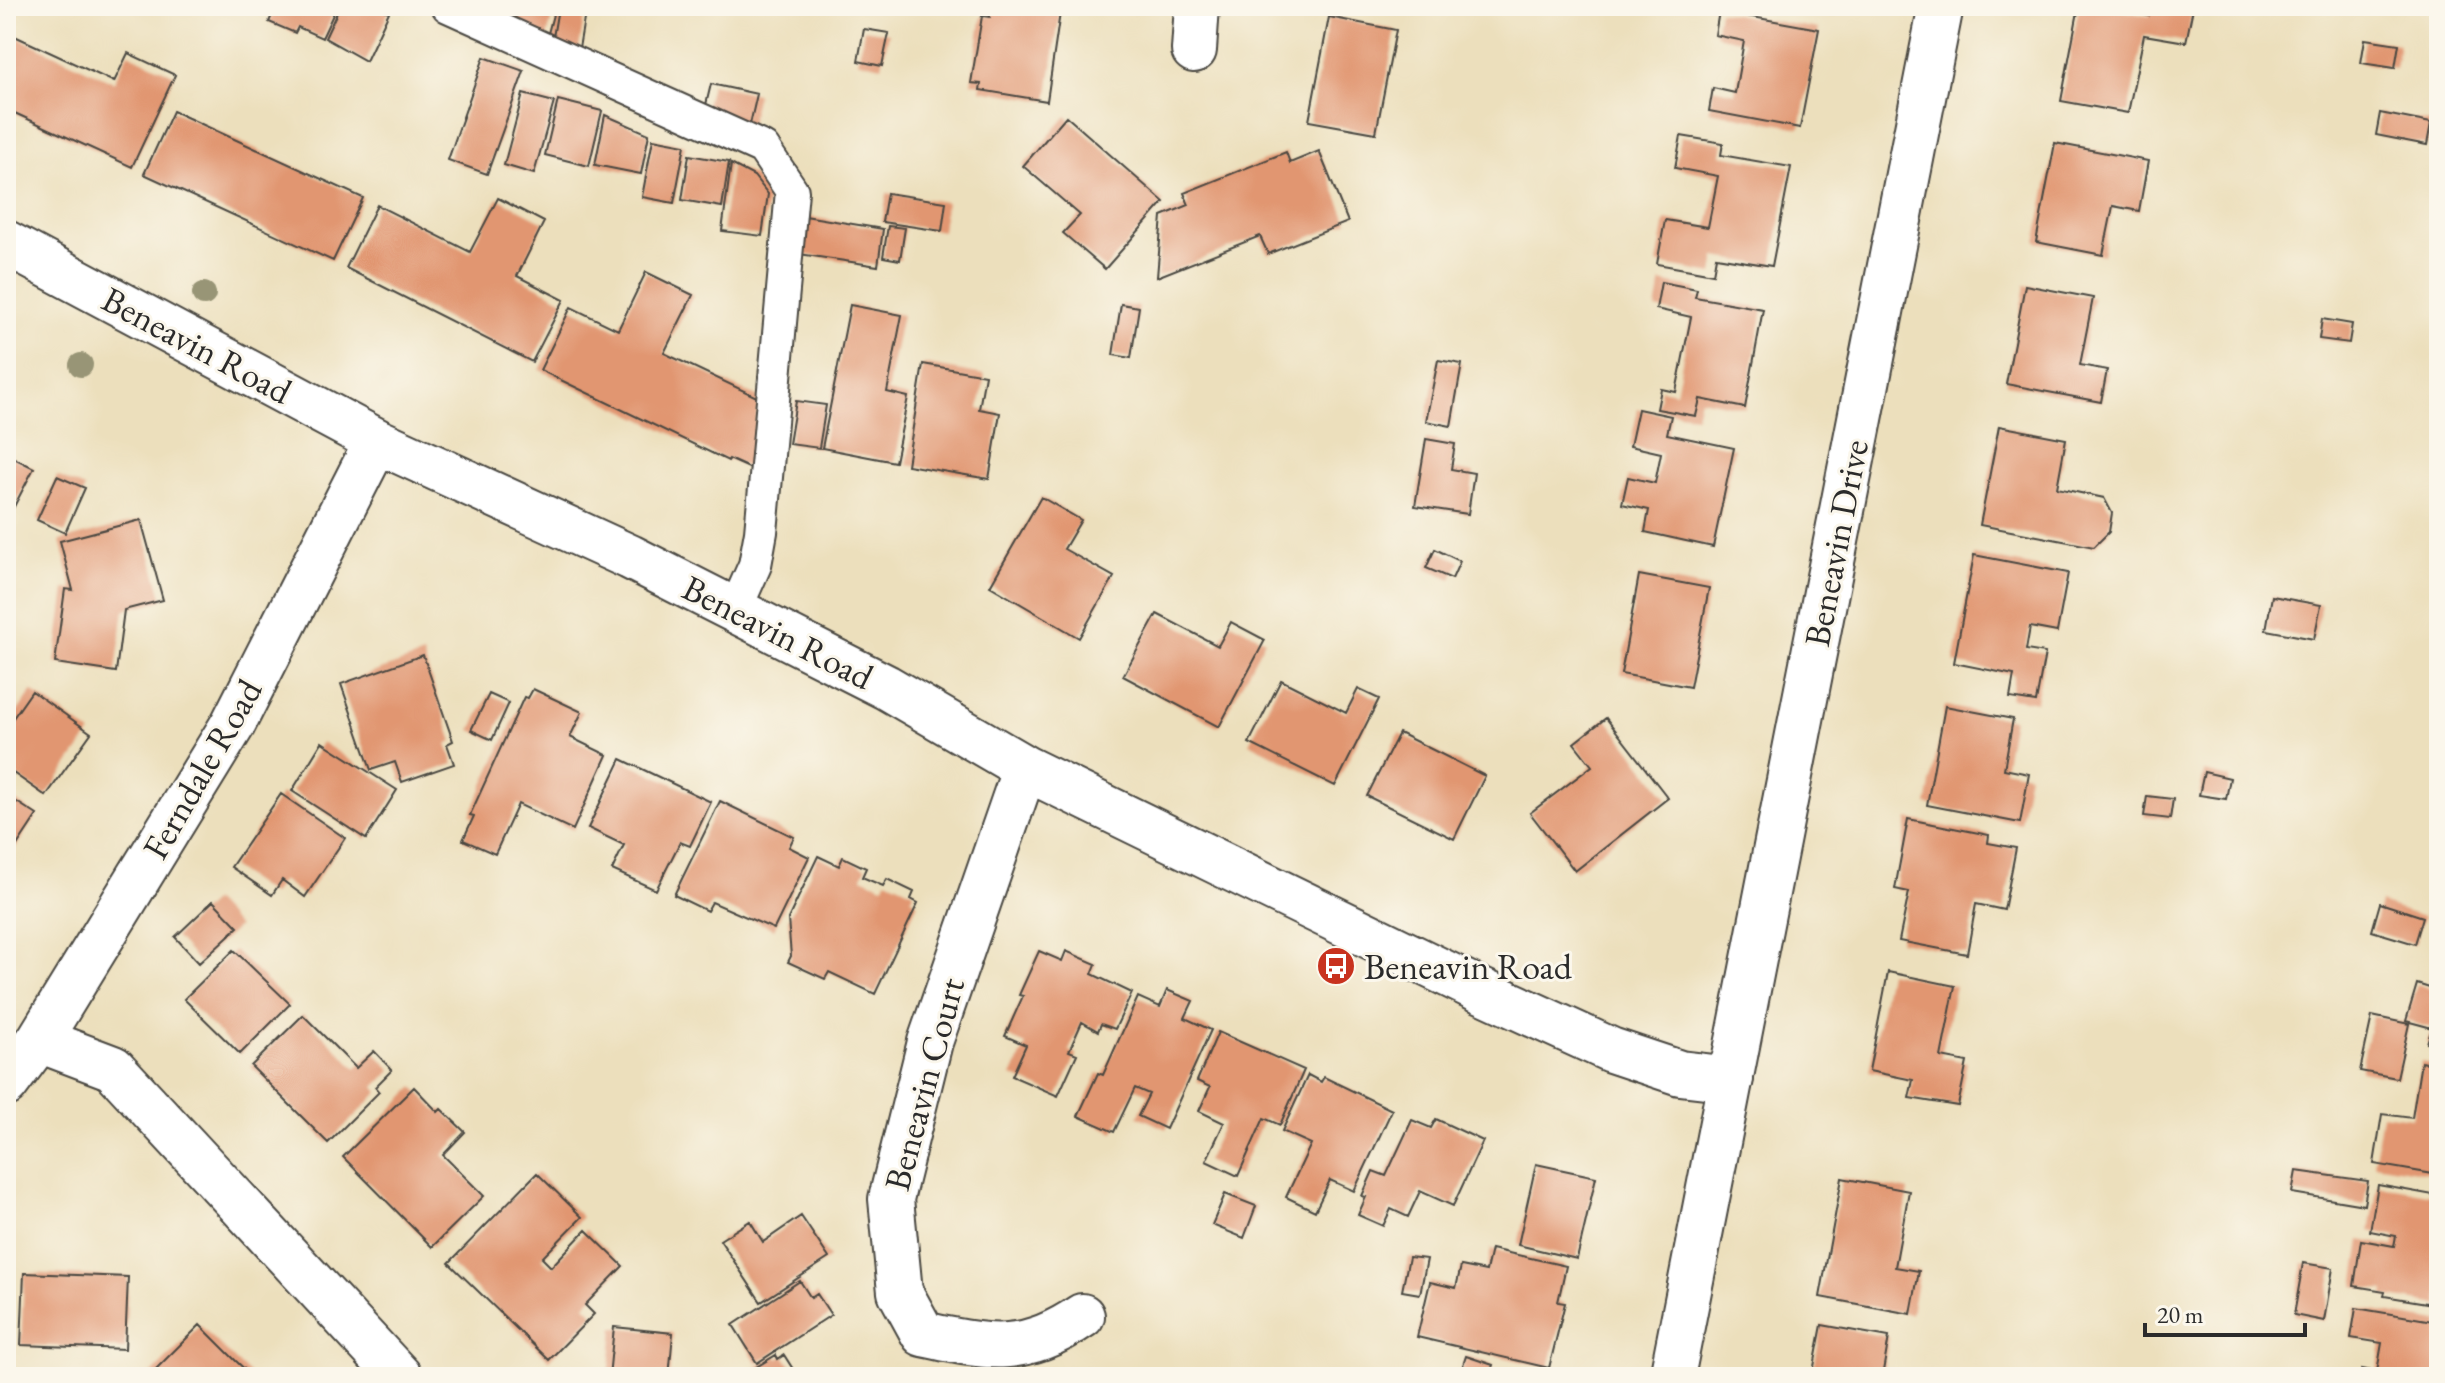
<svg xmlns="http://www.w3.org/2000/svg" width="2445" height="1383" font-family="'EB Garamond',serif">
<style>
.building{fill:#e19671}
.lines{fill:none;stroke-linecap:round;stroke-linejoin:round}
.lane-casing{stroke:#484641;stroke-width:36}
.street-casing{stroke:#484641;stroke-width:48}
.secondary-casing{stroke:#484641;stroke-width:48}
.lane{stroke:#fff;stroke-width:32}
.street{stroke:#fff;stroke-width:44}
.secondary{stroke:#fff;stroke-width:44}
.tree{fill:#989576}
.labels{text-anchor:middle;dominant-baseline:central;stroke-width:6;stroke-linejoin:round;paint-order:stroke}
.street-label{font-size:36px;fill:#2b2b2b;stroke:#fbf7ec}
.poi-label{font-size:36px;fill:#2b2b2b;stroke:#fbf7ec;text-anchor:start}
</style>
<rect width="100%" height="100%" fill="#fbf7ec"/>
<filter id="ink" filterUnits="userSpaceOnUse"><feTurbulence type="fractalNoise" baseFrequency=".0125" numOctaves="2"/><feDisplacementMap in="SourceGraphic" scale="16" xChannelSelector="R" yChannelSelector="G"/><feConvolveMatrix kernelMatrix="1 2 1 2 8 2 1 2 1" color-interpolation-filters="sRGB"/></filter>
<filter id="wash" filterUnits="userSpaceOnUse"><feTurbulence type="fractalNoise" baseFrequency=".006" numOctaves="4" result="noise"/><feDisplacementMap in="SourceGraphic" scale="32" xChannelSelector="R" yChannelSelector="G"/><feGaussianBlur stdDeviation="1.8" result="paint"/><feColorMatrix in="noise" values="0 0 0 0 0 0 0 0 0 0 0 0 0 0 0 0 0 1.4 0 .05"/><feComposite in="paint" operator="in"/></filter>
<g filter="url(#wash)">
<rect width="100%" height="100%" fill="#ecdfbc"/>
<g id="blocks">
<path class="building" d="M 276,6 L 337,6 L 322,38 L 298,27 L 295,33 L 269,22 Z
M 340,6 L 375,6 L 389,12 L 366,61 L 325,38 Z
M 507,6 L 555,7 L 546,41 L 501,29 Z
M 991,6 L 1061,6 L 1047,101 L 980,90 L 981,84 L 971,83 L 982,16 L 990,17 Z
M 2079,6 L 2100,6 L 2149,16 L 2150,6 L 2193,8 L 2186,42 L 2144,35 L 2128,113 L 2061,101 Z
M 558,8 L 585,13 L 578,54 L 551,49 Z
M 1719,11 L 1819,29 L 1800,128 L 1709,111 L 1713,88 L 1735,93 L 1744,41 L 1715,35 Z
M 1329,17 L 1396,30 L 1376,133 L 1309,121 Z
M 864,29 L 889,33 L 882,66 L 858,61 Z
M 6,32 L 114,82 L 128,53 L 175,75 L 132,167 L 6,109 Z
M 2365,39 L 2399,44 L 2395,68 L 2361,63 Z
M 484,57 L 524,71 L 487,174 L 448,160 Z
M 711,84 L 757,94 L 749,129 L 704,113 Z
M 523,94 L 554,102 L 534,174 L 504,165 Z
M 558,100 L 602,111 L 589,166 L 545,155 Z
M 173,111 L 363,198 L 333,261 L 144,174 Z
M 2380,113 L 2431,123 L 2427,145 L 2376,135 Z
M 605,115 L 649,134 L 641,174 L 595,165 Z
M 1066,116 L 1164,202 L 1105,269 L 1063,233 L 1080,215 L 1023,166 Z
M 1681,136 L 1723,143 L 1721,155 L 1791,167 L 1772,266 L 1716,257 L 1713,274 L 1657,264 L 1665,220 L 1708,227 L 1718,176 L 1675,168 Z
M 653,139 L 685,145 L 674,203 L 642,197 Z
M 2055,143 L 2148,161 L 2139,211 L 2113,206 L 2103,255 L 2036,242 Z
M 1319,151 L 1348,222 L 1268,254 L 1260,236 L 1157,277 L 1162,216 L 1189,205 L 1184,193 L 1286,152 L 1290,163 Z
M 689,155 L 729,162 L 722,207 L 682,200 Z
M 731,164 L 754,176 L 768,194 L 762,236 L 722,231 Z
M 887,193 L 946,202 L 942,231 L 882,222 Z
M 498,198 L 544,222 L 517,276 L 564,300 L 532,362 L 346,268 L 377,205 L 470,252 Z
M 805,216 L 883,229 L 878,266 L 799,254 Z
M 888,226 L 905,228 L 900,260 L 883,257 Z
M 646,272 L 693,295 L 664,353 L 759,398 L 751,469 L 729,459 L 728,461 L 540,370 L 571,307 L 618,330 Z
M 1661,282 L 1697,289 L 1695,297 L 1763,309 L 1745,408 L 1700,399 L 1696,416 L 1657,409 L 1661,389 L 1676,392 L 1691,317 L 1656,309 Z
M 2025,285 L 2093,298 L 2080,365 L 2107,370 L 2101,402 L 2006,384 Z
M 1121,304 L 1139,307 L 1131,358 L 1113,355 Z
M 850,305 L 902,315 L 887,392 L 908,397 L 895,462 L 822,448 Z
M 2322,319 L 2352,324 L 2349,343 L 2319,339 Z
M 1438,360 L 1462,364 L 1451,426 L 1426,421 Z
M 923,364 L 985,375 L 979,409 L 1000,413 L 989,479 L 907,465 Z
M 796,401 L 826,405 L 819,448 L 789,444 Z
M 1638,409 L 1671,416 L 1667,434 L 1734,448 L 1713,547 L 1645,532 L 1649,510 L 1622,504 L 1628,477 L 1655,483 L 1661,453 L 1630,446 Z
M 1999,426 L 2066,439 L 2057,488 L 2104,498 L 2112,513 L 2109,532 L 2094,547 L 1980,525 Z
M 1426,439 L 1455,444 L 1451,469 L 1474,473 L 1468,514 L 1415,506 Z
M 6,454 L 34,468 L 6,522 Z
M 57,476 L 85,488 L 65,533 L 37,520 Z
M 1041,497 L 1081,520 L 1064,549 L 1114,577 L 1079,638 L 990,586 Z
M 141,520 L 163,600 L 124,610 L 116,672 L 55,663 L 65,589 L 73,590 L 60,541 Z
M 1435,549 L 1460,561 L 1452,579 L 1426,568 Z
M 1974,555 L 2068,573 L 2057,632 L 2030,627 L 2026,650 L 2045,653 L 2036,702 L 2010,698 L 2014,675 L 1954,663 Z
M 1639,575 L 1709,588 L 1690,687 L 1621,674 Z
M 2272,596 L 2321,605 L 2314,639 L 2266,630 Z
M 1157,614 L 1218,646 L 1231,622 L 1265,640 L 1219,727 L 1123,676 Z
M 423,655 L 453,741 L 447,744 L 454,764 L 402,782 L 395,762 L 371,770 L 341,684 Z
M 1281,680 L 1346,713 L 1358,689 L 1379,699 L 1335,786 L 1249,743 Z
M 533,689 L 582,712 L 570,737 L 607,755 L 573,830 L 518,804 L 495,854 L 463,840 L 474,816 L 470,815 L 524,697 L 528,698 Z
M 32,691 L 91,733 L 46,796 L 6,768 L 6,728 Z
M 489,694 L 509,703 L 492,740 L 471,730 Z
M 1945,706 L 2013,719 L 2004,769 L 2029,774 L 2020,823 L 1927,805 Z
M 1606,718 L 1668,798 L 1575,871 L 1530,813 L 1592,766 L 1574,743 Z
M 1399,733 L 1485,776 L 1454,839 L 1367,796 Z
M 322,742 L 397,790 L 366,839 L 292,791 Z
M 621,759 L 711,802 L 690,846 L 680,842 L 656,890 L 612,870 L 624,845 L 588,828 Z
M 2204,772 L 2230,778 L 2226,799 L 2199,795 Z
M 281,794 L 345,838 L 305,897 L 282,880 L 272,895 L 231,867 Z
M 6,795 L 37,815 L 6,862 Z
M 2147,796 L 2173,799 L 2170,819 L 2144,816 Z
M 720,801 L 794,837 L 789,847 L 809,857 L 774,929 L 712,902 L 707,911 L 674,895 Z
M 1908,819 L 1989,835 L 1988,843 L 2016,848 L 2004,910 L 1976,904 L 1967,954 L 1899,941 L 1909,892 L 1895,889 Z
M 818,856 L 839,866 L 843,857 L 866,868 L 862,877 L 883,886 L 887,879 L 914,892 L 911,899 L 918,903 L 875,994 L 829,972 L 825,979 L 788,962 L 791,956 L 788,919 Z
M 213,901 L 238,927 L 199,963 L 175,937 Z
M 2380,903 L 2423,917 L 2415,944 L 2372,931 Z
M 234,950 L 290,1004 L 240,1054 L 184,999 Z
M 1039,951 L 1062,961 L 1066,951 L 1096,964 L 1092,974 L 1132,993 L 1115,1029 L 1101,1024 L 1098,1031 L 1082,1022 L 1069,1051 L 1077,1054 L 1058,1096 L 1012,1076 L 1026,1045 L 1005,1036 L 1023,996 L 1019,995 Z
M 1888,972 L 1955,986 L 1941,1057 L 1967,1062 L 1958,1106 L 1909,1098 L 1913,1080 L 1869,1071 Z
M 2417,984 L 2439,991 L 2439,1047 L 2427,1043 L 2432,1028 L 2406,1021 Z
M 1167,990 L 1193,1001 L 1185,1018 L 1211,1030 L 1166,1129 L 1138,1116 L 1149,1094 L 1135,1088 L 1114,1132 L 1078,1116 L 1098,1073 L 1103,1075 L 1138,997 L 1160,1007 Z
M 303,1015 L 356,1068 L 374,1051 L 392,1070 L 375,1087 L 379,1092 L 328,1143 L 251,1066 Z
M 2372,1016 L 2409,1024 L 2397,1078 L 2360,1071 Z
M 1218,1032 L 1304,1070 L 1280,1125 L 1264,1118 L 1238,1176 L 1206,1161 L 1224,1123 L 1199,1111 L 1210,1087 L 1197,1081 Z
M 2421,1062 L 2439,1065 L 2439,1175 L 2374,1164 L 2382,1114 L 2412,1118 Z
M 1308,1075 L 1321,1082 L 1324,1077 L 1392,1110 L 1354,1191 L 1330,1180 L 1315,1211 L 1286,1197 L 1311,1144 L 1282,1131 Z
M 414,1087 L 438,1112 L 441,1109 L 465,1132 L 443,1155 L 484,1196 L 432,1247 L 343,1157 Z
M 1436,1119 L 1483,1141 L 1453,1206 L 1420,1191 L 1408,1217 L 1391,1209 L 1383,1226 L 1358,1215 L 1366,1197 L 1362,1196 L 1373,1171 L 1386,1176 L 1412,1120 L 1431,1128 Z
M 1536,1164 L 1596,1177 L 1577,1259 L 1518,1245 Z
M 2296,1171 L 2368,1181 L 2364,1205 L 2292,1193 Z
M 537,1173 L 582,1217 L 542,1258 L 551,1267 L 586,1230 L 623,1266 L 585,1305 L 594,1314 L 549,1360 L 449,1263 Z
M 1842,1178 L 1909,1191 L 1895,1267 L 1919,1271 L 1911,1314 L 1820,1297 Z
M 2378,1185 L 2439,1196 L 2439,1305 L 2384,1296 L 2385,1291 L 2354,1286 L 2361,1240 L 2394,1246 L 2396,1236 L 2370,1231 Z
M 1225,1194 L 1256,1206 L 1244,1238 L 1212,1225 Z
M 801,1216 L 829,1258 L 761,1302 L 720,1240 L 750,1221 L 763,1242 Z
M 1491,1249 L 1566,1266 L 1558,1302 L 1565,1303 L 1549,1368 L 1417,1337 L 1430,1282 L 1456,1288 L 1461,1266 L 1486,1271 Z
M 1409,1257 L 1427,1259 L 1420,1294 L 1402,1291 Z
M 2303,1263 L 2333,1268 L 2324,1321 L 2294,1315 Z
M 24,1273 L 128,1277 L 125,1349 L 21,1345 Z
M 800,1281 L 811,1298 L 817,1294 L 831,1315 L 757,1363 L 733,1325 Z
M 2356,1308 L 2439,1322 L 2439,1377 L 2361,1377 L 2362,1369 L 2377,1372 L 2382,1343 L 2351,1338 Z
M 200,1325 L 236,1361 L 253,1377 L 152,1377 L 150,1375 Z
M 1822,1325 L 1889,1337 L 1882,1377 L 1812,1377 Z
M 614,1327 L 673,1333 L 669,1377 L 609,1377 Z
M 776,1355 L 778,1359 L 784,1355 L 798,1377 L 740,1377 Z
M 1466,1356 L 1493,1365 L 1489,1377 L 1459,1377 Z"/>
</g>
</g>
<g filter="url(#ink)">
<use href="#blocks" fill-opacity="0" stroke="#484641" stroke-width="2"/>
<g class="lines">
<g class="lane-casing">
<path id="lane" d="M 448,6 L 763,148 L 792,191 L 761,532 L 755,565 L 735,610"/>
</g>
<g class="street-casing">
<path id="street" d="M 1194,50 L 1197,6
M 6,243 L 377,441 L 630,557 L 886,687 L 1025,768 L 1482,991 L 1611,1050 L 1680,1073 L 1731,1079
M 1025,768 L 930,1042 L 891,1199 L 900,1292 L 923,1334 C 988,1348 1024,1356 1082,1316
M 39,1040 L 113,1068 L 400,1377
M 6,1084 L 39,1040 L 233,724 L 377,441"/>
</g>
<g class="secondary-casing">
<path id="secondary" d="M 1672,1377 L 1941,6"/>
</g>
<use href="#lane" class="lane"/>
<use href="#street" class="street"/>
<use href="#secondary" class="secondary"/>
</g>
<g class="tree">
<circle cx="204" cy="294" r="12"/>
<circle cx="81" cy="365" r="12"/>
</g>
</g>
<defs>
<g id="bus-disc" transform="scale(2)"><circle r="9.5" fill="#c8321e" stroke="#fbf7ec"/><path d="M-5-6H5V4H4V6H2V4H-2V6H-4V4H-5ZM-3.5-4V0h7V-4ZM-3.5 1.2v1.5H-2V1.2ZM2 1.2v1.5H3.5V1.2Z" fill="#fff"/></g>
</defs>
<g fill-rule="evenodd">
<use href="#bus-disc" x="1336" y="966"/>
</g>
<g class="labels">
<g class="street-label">
<text transform="translate(197 345) rotate(28)">Beneavin Road</text>
<text transform="translate(1836 543) rotate(-79)">Beneavin Drive</text>
<text transform="translate(778 632) rotate(27)">Beneavin Road</text>
<text transform="translate(202 769) rotate(-60)">Ferndale Road</text>
<text transform="translate(924 1084) rotate(-75)">Beneavin Court</text>
</g>
<g class="poi-label">
<text x="1364" y="966">Beneavin Road</text>
</g>
</g>
<rect width="2445" height="1383" fill="none" stroke="#fbf7ec" stroke-width="32"/>
<path d="M2145 1323v12h160v-12" fill="none" stroke="#2b2b2b" stroke-width="4"/>
<text x="2157" y="1323" font-size="24" fill="#2b2b2b" stroke="#fbf7ec" stroke-width="6" paint-order="stroke">20 m</text>
</svg>
